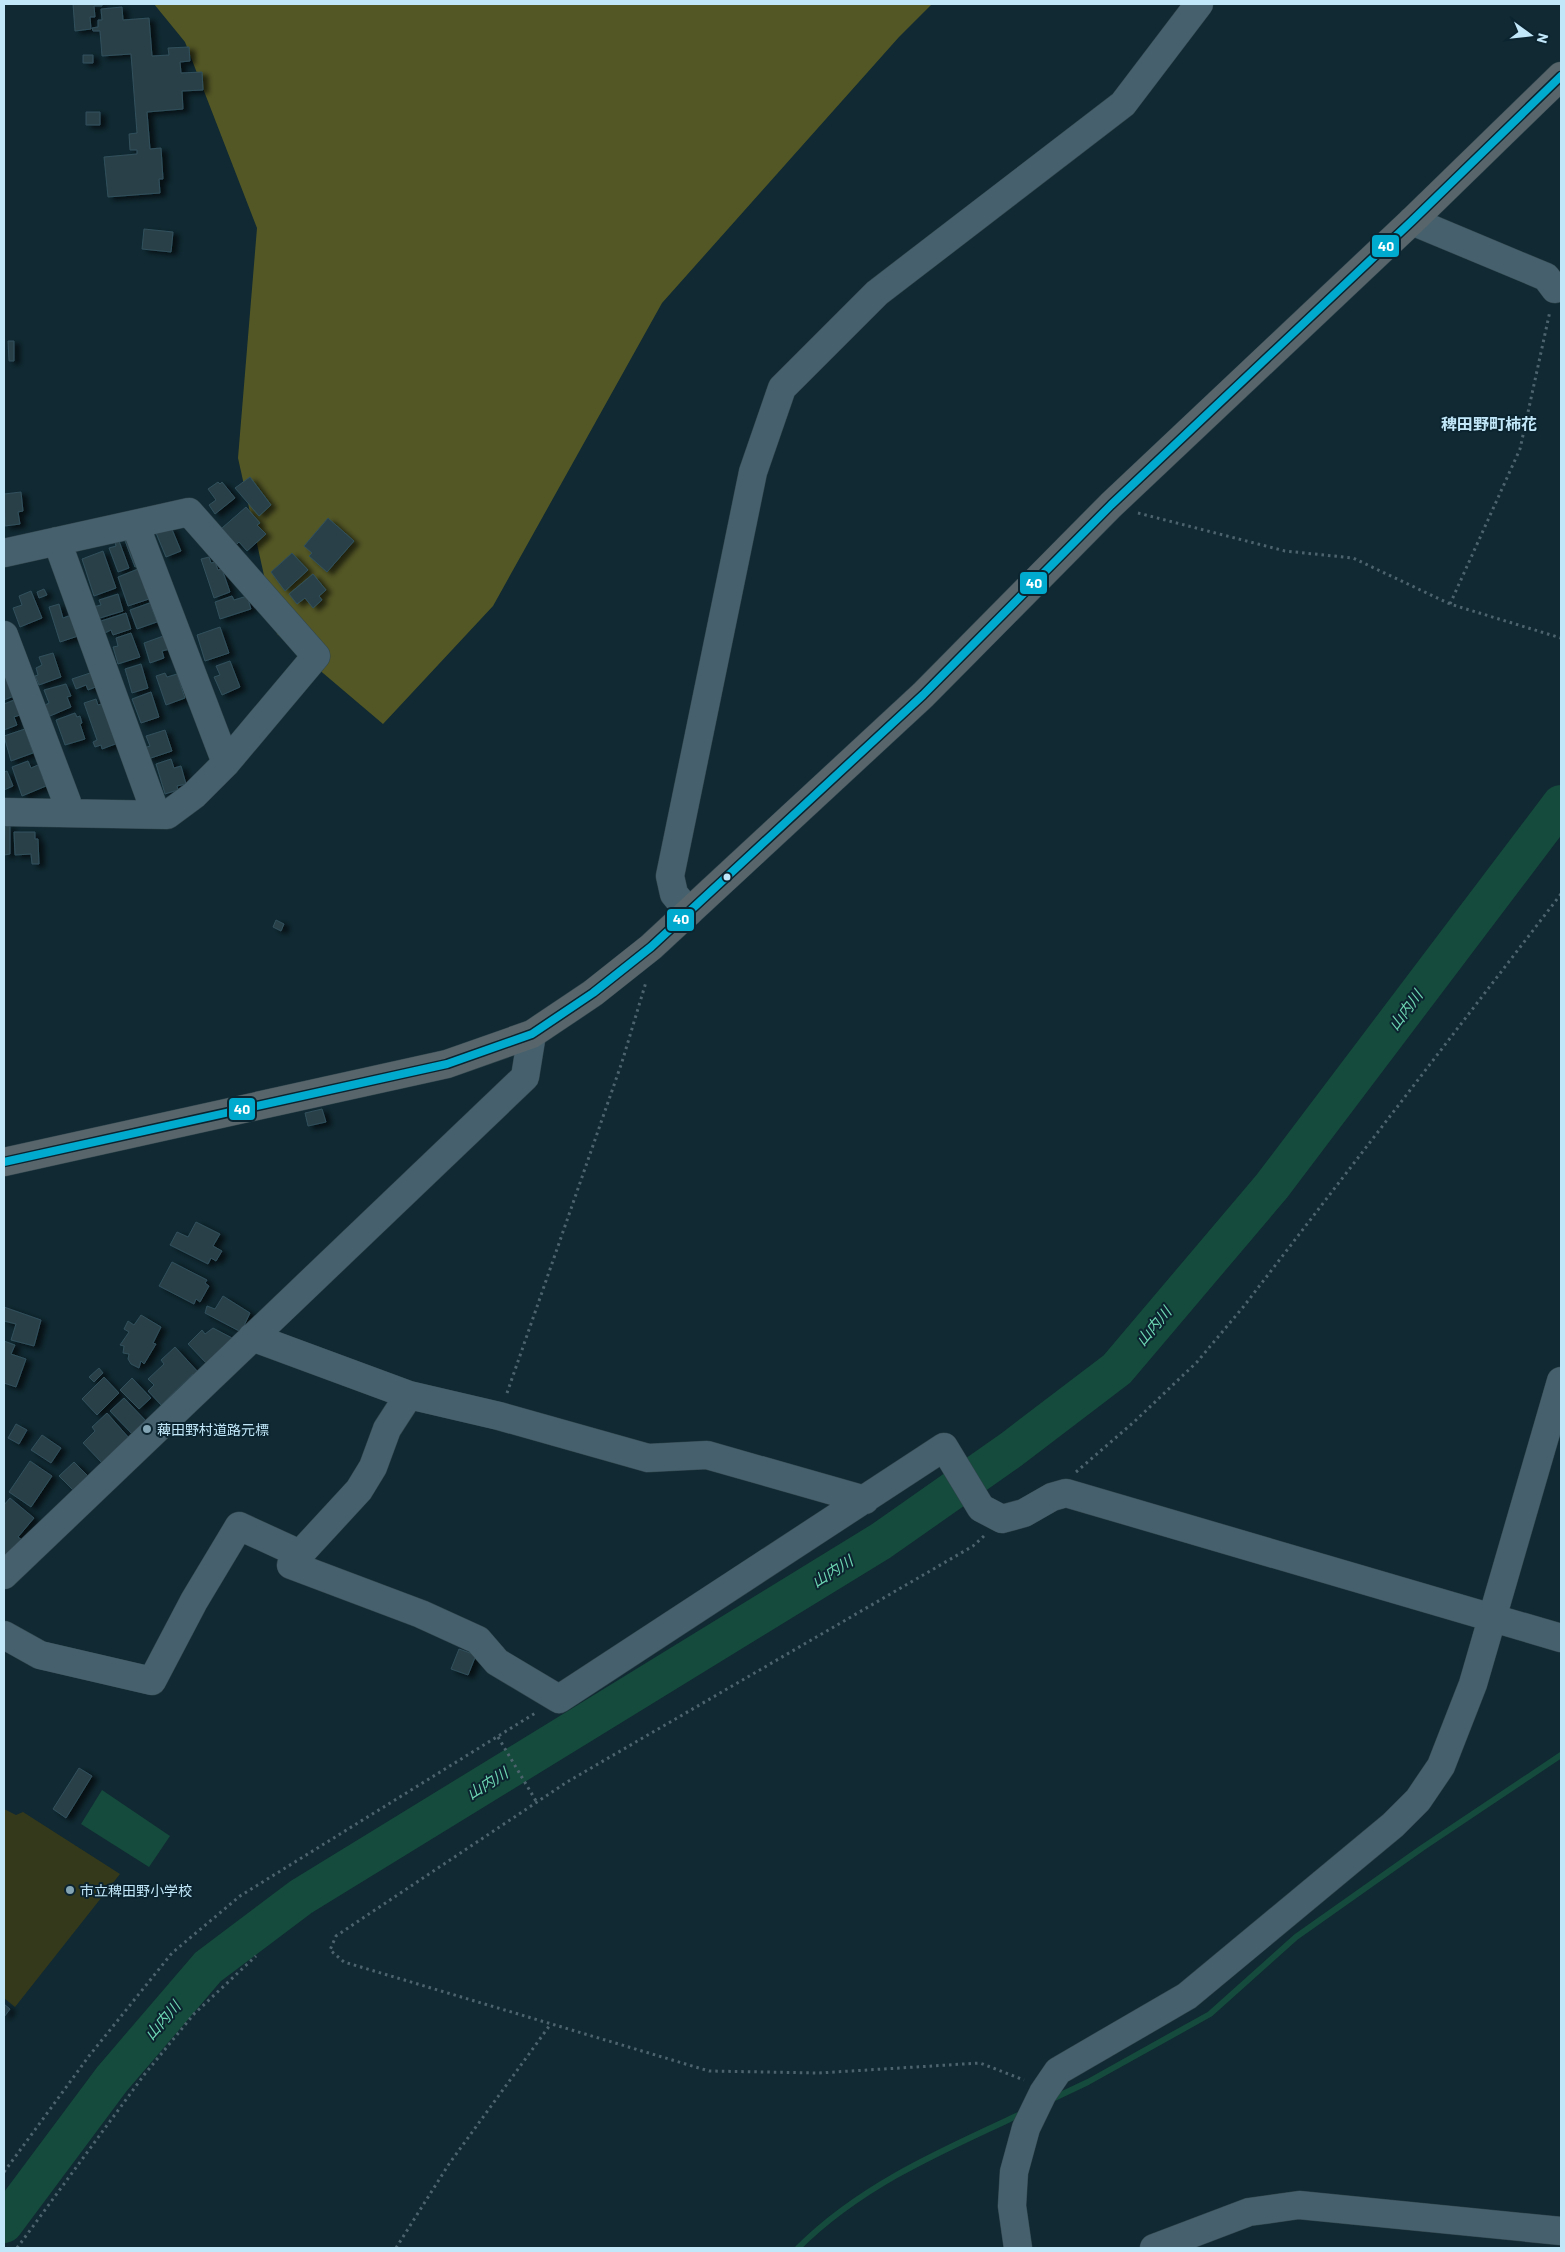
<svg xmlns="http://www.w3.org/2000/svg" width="1565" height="2252" font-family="Barlow,'Noto Sans JP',sans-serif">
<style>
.green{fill:#35391b}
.forest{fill:#535725}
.water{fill:#154b3c}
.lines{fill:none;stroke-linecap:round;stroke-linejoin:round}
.stream{stroke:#154b3c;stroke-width:6}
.river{stroke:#154b3c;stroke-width:38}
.building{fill:#2b4149;stroke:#31505c;filter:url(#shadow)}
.minor-casing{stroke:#31454e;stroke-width:29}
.highway-casing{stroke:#31454e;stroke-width:29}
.path{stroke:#4d646e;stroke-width:3;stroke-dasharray:2.5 4;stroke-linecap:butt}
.minor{stroke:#46616d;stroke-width:28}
.highway{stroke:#58666b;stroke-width:28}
.bus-1-casing{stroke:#0b242f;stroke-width:11}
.bus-1{stroke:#00a9ce;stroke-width:8}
.bus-dot{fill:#c1e7f9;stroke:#0b242f;stroke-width:2}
.poi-dot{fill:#83a4b3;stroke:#0b242f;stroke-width:2}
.labels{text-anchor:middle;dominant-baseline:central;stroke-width:4;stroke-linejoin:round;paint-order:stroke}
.poi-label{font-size:14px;fill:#c1e7f9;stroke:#0b242f;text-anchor:start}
.water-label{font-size:15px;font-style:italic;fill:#6dd5b2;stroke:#0b242f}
.quarter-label{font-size:16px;font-weight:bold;fill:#c1e7f9;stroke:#0b242f}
.line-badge{stroke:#0b242f;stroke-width:2}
.badge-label{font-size:14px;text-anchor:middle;font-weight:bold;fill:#fff}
</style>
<defs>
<filter id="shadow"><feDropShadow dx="5.5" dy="3" stdDeviation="2.5" flood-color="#0009"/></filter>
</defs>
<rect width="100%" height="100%" fill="#102932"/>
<path class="green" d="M 4,1809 L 16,1815 L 23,1812 L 120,1874 L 15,2007 L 4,1998 Z"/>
<path class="forest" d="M 154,4 L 932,4 L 899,37 L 662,303 L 493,606 L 383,724 L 277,634 L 238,458 L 257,228 L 185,42 Z"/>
<path class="water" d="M 102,1790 L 170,1836 L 149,1867 L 81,1824 Z"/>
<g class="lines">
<path class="stream" d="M 1050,2100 L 1088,2082 L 1210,2014 L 1296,1937 L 1422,1848 L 1561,1755
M 798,2248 C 861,2185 943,2150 1023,2113"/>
<path class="river" d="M 4,2224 L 112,2079 L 208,1967 L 301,1897 L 881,1541 L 1012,1449 L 1117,1369 L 1272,1186 L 1561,804"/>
</g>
<path class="building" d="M 73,4 L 102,4 L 102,6 L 94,6 L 95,17 L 90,17 L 91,29 L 75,31 Z
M 122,7 L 123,20 L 149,18 L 152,56 L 169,55 L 168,48 L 189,47 L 190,61 L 180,62 L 181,73 L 202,72 L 203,90 L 182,91 L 183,109 L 147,112 L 150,149 L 161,148 L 163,179 L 159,179 L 160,193 L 108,197 L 104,157 L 137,154 L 137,150 L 130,150 L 129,134 L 137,133 L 131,54 L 102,56 L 100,31 L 93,31 L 92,28 L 98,27 L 98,20 L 102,20 L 101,9 Z
M 83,55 L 93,55 L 93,63 L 83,63 Z
M 86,112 L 100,112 L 100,125 L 86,125 Z
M 144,229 L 173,232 L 171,252 L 142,249 Z
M 8,341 L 14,341 L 14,361 L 9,361 Z
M 250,477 L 271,505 L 259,516 L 235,488 Z
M 218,482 L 220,484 L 222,482 L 235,498 L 215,514 L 209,505 L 216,500 L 208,489 Z
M 21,492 L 23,511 L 18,512 L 20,524 L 5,526 L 4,494 Z
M 246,507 L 260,523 L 257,525 L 266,534 L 247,551 L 239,542 L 236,545 L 222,528 Z
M 328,518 L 354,541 L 327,572 L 309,556 L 312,553 L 304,546 Z
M 171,527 L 181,551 L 166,557 L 156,533 Z
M 132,535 L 143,564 L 135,567 L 124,538 Z
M 119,541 L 129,568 L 118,572 L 109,548 L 116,546 L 115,542 Z
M 103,551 L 116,588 L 94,596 L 82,559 Z
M 292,553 L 308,570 L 285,591 L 271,572 Z
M 209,557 L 211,563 L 215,562 L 218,570 L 222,569 L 230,592 L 214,598 L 201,559 Z
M 138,569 L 149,599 L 128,606 L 118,577 Z
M 313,574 L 326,590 L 319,596 L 322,600 L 313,608 L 305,598 L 297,604 L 289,594 Z
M 44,589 L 47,595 L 39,598 L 37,592 Z
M 31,591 L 42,618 L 20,627 L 13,608 L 22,605 L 19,596 Z
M 118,594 L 123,611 L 97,619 L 93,607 L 101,605 L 99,600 Z
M 232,596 L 234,600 L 247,596 L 251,609 L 220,619 L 215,602 Z
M 155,601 L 156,604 L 151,606 L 157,622 L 137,629 L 130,610 Z
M 59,604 L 63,618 L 74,614 L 81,635 L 60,642 L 49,607 Z
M 126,613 L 131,629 L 113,635 L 111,630 L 105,633 L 101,621 Z
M 220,627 L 229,653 L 205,661 L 197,635 Z
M 131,633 L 140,657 L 118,664 L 113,647 L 118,646 L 116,638 Z
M 166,635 L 170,649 L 162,651 L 164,658 L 150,663 L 144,643 Z
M 53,653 L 61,677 L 39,685 L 35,676 L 38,675 L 36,668 L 42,665 L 39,657 Z
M 230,661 L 240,687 L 222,695 L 214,677 L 220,675 L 216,666 Z
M 141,664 L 148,688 L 132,693 L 125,669 Z
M 4,668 L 19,694 L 4,700 Z
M 96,671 L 101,685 L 88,690 L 86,685 L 76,689 L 72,679 Z
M 165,673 L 167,677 L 177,674 L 185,698 L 166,705 L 156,676 Z
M 66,684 L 71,696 L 67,697 L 71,707 L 50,716 L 45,705 L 49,703 L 44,690 Z
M 151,692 L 159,717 L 141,723 L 132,699 Z
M 96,699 L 98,705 L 104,703 L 118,743 L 102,749 L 101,745 L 95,747 L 93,742 L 97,740 L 84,703 Z
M 14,700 L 20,715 L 14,717 L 17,725 L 4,730 L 4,704 Z
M 75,713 L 77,717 L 80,716 L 82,723 L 80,724 L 85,739 L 65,745 L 56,720 Z
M 25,729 L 33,753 L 11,761 L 4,736 Z
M 165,730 L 172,751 L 148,759 L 144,748 L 150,746 L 146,736 Z
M 171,759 L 174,768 L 181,766 L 186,784 L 177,786 L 178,790 L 165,794 L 156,764 Z
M 28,761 L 31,768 L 38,765 L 46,786 L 22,796 L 12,767 Z
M 7,771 L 13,786 L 4,790 L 4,772 Z
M 5,826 L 10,826 L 10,854 L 4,855 Z
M 14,832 L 35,832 L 35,839 L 38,839 L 39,864 L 32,864 L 31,854 L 15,855 Z
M 276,920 L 284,924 L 281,931 L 273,927 Z
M 322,1109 L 326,1122 L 308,1126 L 305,1113 Z
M 196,1222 L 220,1234 L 213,1246 L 222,1251 L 216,1261 L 211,1258 L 208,1264 L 170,1245 L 177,1232 L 188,1237 Z
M 172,1262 L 207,1280 L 205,1283 L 209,1286 L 200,1302 L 196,1299 L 194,1304 L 159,1286 Z
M 223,1296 L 250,1313 L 241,1332 L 205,1313 L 207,1306 L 215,1309 Z
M 4,1307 L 41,1320 L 34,1346 L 11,1340 L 16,1324 L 4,1321 Z
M 141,1315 L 161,1327 L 153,1343 L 156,1344 L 144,1364 L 141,1361 L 139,1368 L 131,1364 L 128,1359 L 129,1354 L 123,1353 L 124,1346 L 120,1345 L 129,1332 L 124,1329 L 128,1321 L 134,1325 Z
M 213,1328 L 234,1339 L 207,1364 L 188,1344 L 202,1330 L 205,1334 Z
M 4,1341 L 15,1345 L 11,1354 L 26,1359 L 16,1387 L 4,1383 Z
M 175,1347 L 199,1373 L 195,1377 L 193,1374 L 161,1405 L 148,1391 L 154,1385 L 148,1379 L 164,1364 L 161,1360 Z
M 99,1368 L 103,1373 L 94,1382 L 89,1377 Z
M 104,1377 L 119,1393 L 97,1415 L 82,1399 Z
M 132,1378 L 151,1398 L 139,1409 L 120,1390 Z
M 124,1398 L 148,1423 L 134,1436 L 110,1411 Z
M 107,1413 L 129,1438 L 102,1463 L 83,1443 L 95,1431 L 92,1427 Z
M 16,1424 L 27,1430 L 19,1444 L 8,1438 Z
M 42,1435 L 61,1448 L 51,1463 L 31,1450 Z
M 30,1461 L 52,1476 L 31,1507 L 9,1492 Z
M 74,1462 L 92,1480 L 77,1494 L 59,1476 Z
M 10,1498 L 34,1518 L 18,1537 L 22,1540 L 4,1565 L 4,1505 Z
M 459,1649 L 476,1655 L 468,1675 L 451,1669 Z
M 79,1768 L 92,1776 L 66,1818 L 53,1809 Z
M 4,2004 L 10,2009 L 4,2017 Z"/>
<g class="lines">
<g class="minor-casing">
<path id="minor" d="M 1412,221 L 1546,277 L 1555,289
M 135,524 L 226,763
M 57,541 L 152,803 L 152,814
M 4,553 L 189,512 L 316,656 L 226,763 L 194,795 L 167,815 L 4,812
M 4,635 L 67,802 L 66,813
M 689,912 L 674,894 L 670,876 L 753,472 L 782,388 L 877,293 L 1123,104 L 1199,4
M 252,1337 L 409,1395 L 499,1416 L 648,1458 L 707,1455 L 865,1500
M 300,1554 L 359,1490 L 373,1467 L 387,1429 L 409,1395
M 4,1575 L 525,1077 L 532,1034
M 4,1635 L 40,1655 L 152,1681 L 194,1601 L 239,1526 L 300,1554 L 291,1565 L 421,1614 L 478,1640 L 497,1662 L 559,1699 L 944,1447 L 981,1508 L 1002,1519 L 1024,1513 L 1052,1497 L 1066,1493 L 1561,1638
M 1018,2248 L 1012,2206 L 1014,2172 L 1026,2128 L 1043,2093 L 1058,2071 L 1187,1996 L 1393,1825 L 1418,1800 L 1441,1766 L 1473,1684 L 1561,1381
M 1154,2248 L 1249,2212 L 1299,2205 L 1561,2231"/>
</g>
<g class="highway-casing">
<path id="highway" d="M 4,1162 L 447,1064 L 532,1034 L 593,993 L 651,947 L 923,695 L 1111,505 L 1412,221 L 1561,76"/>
</g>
<path class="path" d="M 1138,513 L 1285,551 L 1353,558 L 1450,604 L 1561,638
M 1450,604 L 1520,449 L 1550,311
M 507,1393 L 622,1062 L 646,982
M 1076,1472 L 1135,1421 L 1197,1362 L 1244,1306 L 1561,894
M 984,1536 L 973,1546 L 567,1782 L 336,1936 L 330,1950 L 344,1962 L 709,2071 L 819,2073 L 980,2063 L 1024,2080
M 498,1737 L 536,1801
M 4,2172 L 89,2056 L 172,1953 L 240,1896 L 537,1712
M 17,2248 L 144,2075 L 194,2014 L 256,1956
M 396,2248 L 449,2164 L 550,2025"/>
<use href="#minor" class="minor"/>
<use href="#highway" class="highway"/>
<g class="bus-1-casing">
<path id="bus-1" d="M 4,1162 L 447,1064 L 532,1034 L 593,993 L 651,947 L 923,695 L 1111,505 L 1412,221 L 1561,76"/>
</g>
<use href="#bus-1" class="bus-1"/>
</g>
<circle class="bus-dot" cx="727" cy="877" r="4.5"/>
<g class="poi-dot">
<circle cx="147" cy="1429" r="5"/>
<circle cx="70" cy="1890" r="5"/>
</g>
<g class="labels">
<g class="poi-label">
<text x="157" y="1429">薭田野村道路元標</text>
<text x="80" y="1890">市立稗田野小学校</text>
</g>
<g class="water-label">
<text transform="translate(1405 1010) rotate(-53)">山内川</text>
<text transform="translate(1153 1326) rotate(-50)">山内川</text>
<text transform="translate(832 1571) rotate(-32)">山内川</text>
<text transform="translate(487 1783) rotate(-32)">山内川</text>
<text transform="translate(162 2020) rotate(-49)">山内川</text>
</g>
<g class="quarter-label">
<text x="1489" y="423">稗田野町柿花</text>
</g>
</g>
<g class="line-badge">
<rect x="1371" y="234" width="29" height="24" rx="5" fill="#00a9ce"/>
<rect x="1019" y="571" width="29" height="24" rx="5" fill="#00a9ce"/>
<rect x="666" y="908" width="29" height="24" rx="5" fill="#00a9ce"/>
<rect x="228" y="1097" width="28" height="24" rx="5" fill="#00a9ce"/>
</g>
<g class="badge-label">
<text x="1386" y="251">40</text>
<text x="1034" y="588">40</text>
<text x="681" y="924">40</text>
<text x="242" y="1114">40</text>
</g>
<rect width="1565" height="2252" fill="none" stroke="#c1e7f9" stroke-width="10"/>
<g transform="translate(1530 35) rotate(105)" stroke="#0b242f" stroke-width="4" paint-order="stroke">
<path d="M0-4L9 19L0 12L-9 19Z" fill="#c1e7f9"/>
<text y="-8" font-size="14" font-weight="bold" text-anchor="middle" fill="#c1e7f9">N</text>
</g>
</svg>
